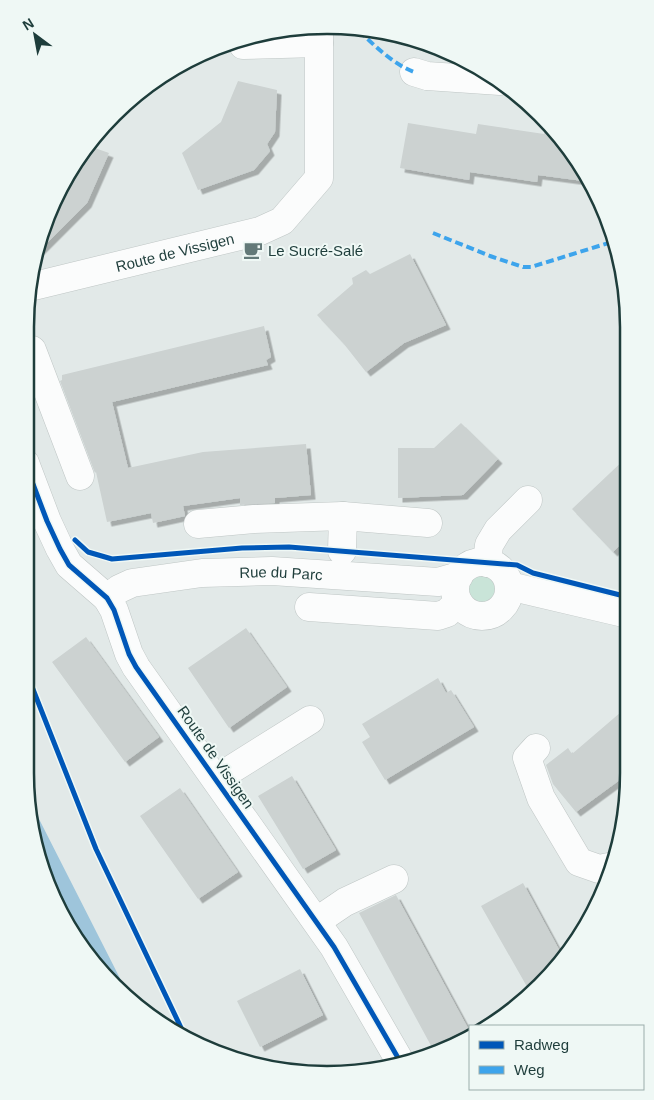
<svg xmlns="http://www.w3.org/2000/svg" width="654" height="1100" font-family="Helvetica,sans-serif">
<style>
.green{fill:#c9e4d8}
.water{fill:#9ec5db}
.building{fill:#ccd2d1;filter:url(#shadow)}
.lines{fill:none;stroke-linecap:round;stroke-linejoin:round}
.minor-casing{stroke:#bfc6c5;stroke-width:29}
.minor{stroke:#fbfcfc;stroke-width:28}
.quiet{stroke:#3da4ec;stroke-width:4;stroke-dasharray:8 4;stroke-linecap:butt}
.cycleway-casing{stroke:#eff8f5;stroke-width:8}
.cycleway{stroke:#0057b8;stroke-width:5}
.labels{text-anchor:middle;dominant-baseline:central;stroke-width:4;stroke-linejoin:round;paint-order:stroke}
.poi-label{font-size:15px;fill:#1e3d3b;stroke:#eff8f5;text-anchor:start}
.street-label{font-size:15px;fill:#1e3d3b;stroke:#eff8f5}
.rim{fill:none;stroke:#1e3d3b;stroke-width:2.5}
</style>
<defs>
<filter id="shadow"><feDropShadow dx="4.5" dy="4.5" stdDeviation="0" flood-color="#0004"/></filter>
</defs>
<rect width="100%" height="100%" fill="#e2e9e8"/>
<path class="green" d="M467 589a14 14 0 1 1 28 0a14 14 0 1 1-28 0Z"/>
<path class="water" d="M 27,787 L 39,819 L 132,1002 L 87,957 L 41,870 Z"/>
<path class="building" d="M 238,81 L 277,90 L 275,132 L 267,144 L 270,151 L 254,170 L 198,190 L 182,153 L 221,122 Z
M 546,121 L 554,128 L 589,176 L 591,182 L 538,175 L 537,182 L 470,172 L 469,180 L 400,168 L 408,123 L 476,134 L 478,124 L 544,134 Z
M 89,146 L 109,153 L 87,203 L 36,254 L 41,230 L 76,159 Z
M 410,254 L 446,325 L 404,343 L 366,372 L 344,344 L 317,315 L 353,284 L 352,278 L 366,270 L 370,274 Z
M 264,326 L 271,357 L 266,360 L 268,365 L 112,402 L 128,468 L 203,452 L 306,444 L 311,495 L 275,498 L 275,503 L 240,505 L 240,498 L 183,506 L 185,516 L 153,523 L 151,513 L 107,522 L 96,472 L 95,473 L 60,381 L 62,380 L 62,375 Z
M 461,423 L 498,459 L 463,495 L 398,498 L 398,448 L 434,448 Z
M 628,456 L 628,537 L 613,552 L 572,509 Z
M 246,628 L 287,687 L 229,728 L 188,668 Z
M 86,637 L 159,737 L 125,762 L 52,662 Z
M 438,678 L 446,693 L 451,690 L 474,727 L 385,780 L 362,742 L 370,737 L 362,724 Z
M 628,706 L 628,764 L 621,768 L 621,779 L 576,812 L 553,784 L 546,765 L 568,748 L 572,754 Z
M 292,776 L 336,850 L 303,869 L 258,796 Z
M 180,788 L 238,872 L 198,899 L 140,816 Z
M 523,883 L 563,957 L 530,992 L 481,906 Z
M 396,895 L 470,1032 L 470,1034 L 435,1053 L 359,913 Z
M 300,969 L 323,1015 L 260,1047 L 237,1001 Z"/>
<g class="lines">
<g class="minor-casing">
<g id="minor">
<path d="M 243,45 L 319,43"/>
<path d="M 414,72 L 427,76 L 500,81"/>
<path id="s1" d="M 30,287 L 260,231 L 282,221 L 319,178 L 319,31"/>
<path d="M 32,350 L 80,476"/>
<path d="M 25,463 L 47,521 L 60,549 L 69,565 L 107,598 L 114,610 L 129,654 L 136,667 L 334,947 L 401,1063"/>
<path d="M 198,524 L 254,519 L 343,516 L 428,523"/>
<path d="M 342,551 L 343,516"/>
<circle cx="482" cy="589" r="27"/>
<path d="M 487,563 L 489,545 L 498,530 L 528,500"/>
<path d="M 509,586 L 628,614"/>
<path id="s2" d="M 107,598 L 119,589 L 132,583 L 202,573 L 272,571 L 438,582 L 459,576"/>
<path d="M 309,607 L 438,616 L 447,613 L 458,602"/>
<path d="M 536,748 L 527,758 L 541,798 L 579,862 L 599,869 L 614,866"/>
<path d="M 216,779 L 310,720"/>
<path d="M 317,921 L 345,902 L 394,879"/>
</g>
</g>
<use href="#minor" class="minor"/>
<path class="quiet" d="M 359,31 C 375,46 393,64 414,72
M 433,233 L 490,256 L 523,267 L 531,267 L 615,241"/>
<g class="cycleway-casing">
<path id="cycleway" d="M 25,463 L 47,521 L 60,549 L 69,565 L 107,598 L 114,610 L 129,654 L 136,667 L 334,947 L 401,1063
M 75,540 L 88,552 L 112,559 L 242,548 L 289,547 L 517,565 L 533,573 L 628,597
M 25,669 L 96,849 L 184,1034"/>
</g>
<use href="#cycleway" class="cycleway"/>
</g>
<defs>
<g id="cafe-bare" transform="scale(1.5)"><path d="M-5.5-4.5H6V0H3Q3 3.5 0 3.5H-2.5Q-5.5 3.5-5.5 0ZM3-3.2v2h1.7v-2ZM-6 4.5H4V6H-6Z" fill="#637978" stroke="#eff8f5" stroke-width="2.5" paint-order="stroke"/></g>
</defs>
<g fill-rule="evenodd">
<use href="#cafe-bare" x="253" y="250"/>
</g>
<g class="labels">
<g class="poi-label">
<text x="268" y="250">Le Sucré-Salé</text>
</g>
<g class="street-label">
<text stroke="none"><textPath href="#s1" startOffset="149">Route de Vissigen</textPath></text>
<text stroke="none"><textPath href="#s2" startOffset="179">Rue du Parc</textPath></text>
<text transform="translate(216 757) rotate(55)">Route de Vissigen</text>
</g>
</g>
<path d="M0 0H654V1100H0ZM327 34H327A293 293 0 0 1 620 327V773A293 293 0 0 1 327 1066H327A293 293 0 0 1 34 773V327A293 293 0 0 1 327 34Z" fill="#eff8f5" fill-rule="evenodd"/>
<path class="rim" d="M327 34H327A293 293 0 0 1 620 327V773A293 293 0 0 1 327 1066H327A293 293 0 0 1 34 773V327A293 293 0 0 1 327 34Z"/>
<rect x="469" y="1025" width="175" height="65" fill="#eff8f5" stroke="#9badab"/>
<rect x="479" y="1041" width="25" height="8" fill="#0057b8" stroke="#9badab"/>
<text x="514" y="1050" font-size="15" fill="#1e3d3b">Radweg</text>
<rect x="479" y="1066" width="25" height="8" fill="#3da4ec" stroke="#9badab"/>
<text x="514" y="1075" font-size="15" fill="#1e3d3b">Weg</text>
<g transform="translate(35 35) rotate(328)" stroke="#eff8f5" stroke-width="4" paint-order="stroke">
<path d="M0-4L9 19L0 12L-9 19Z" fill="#1e3d3b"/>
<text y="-8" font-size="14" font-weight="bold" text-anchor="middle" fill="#1e3d3b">N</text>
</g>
</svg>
